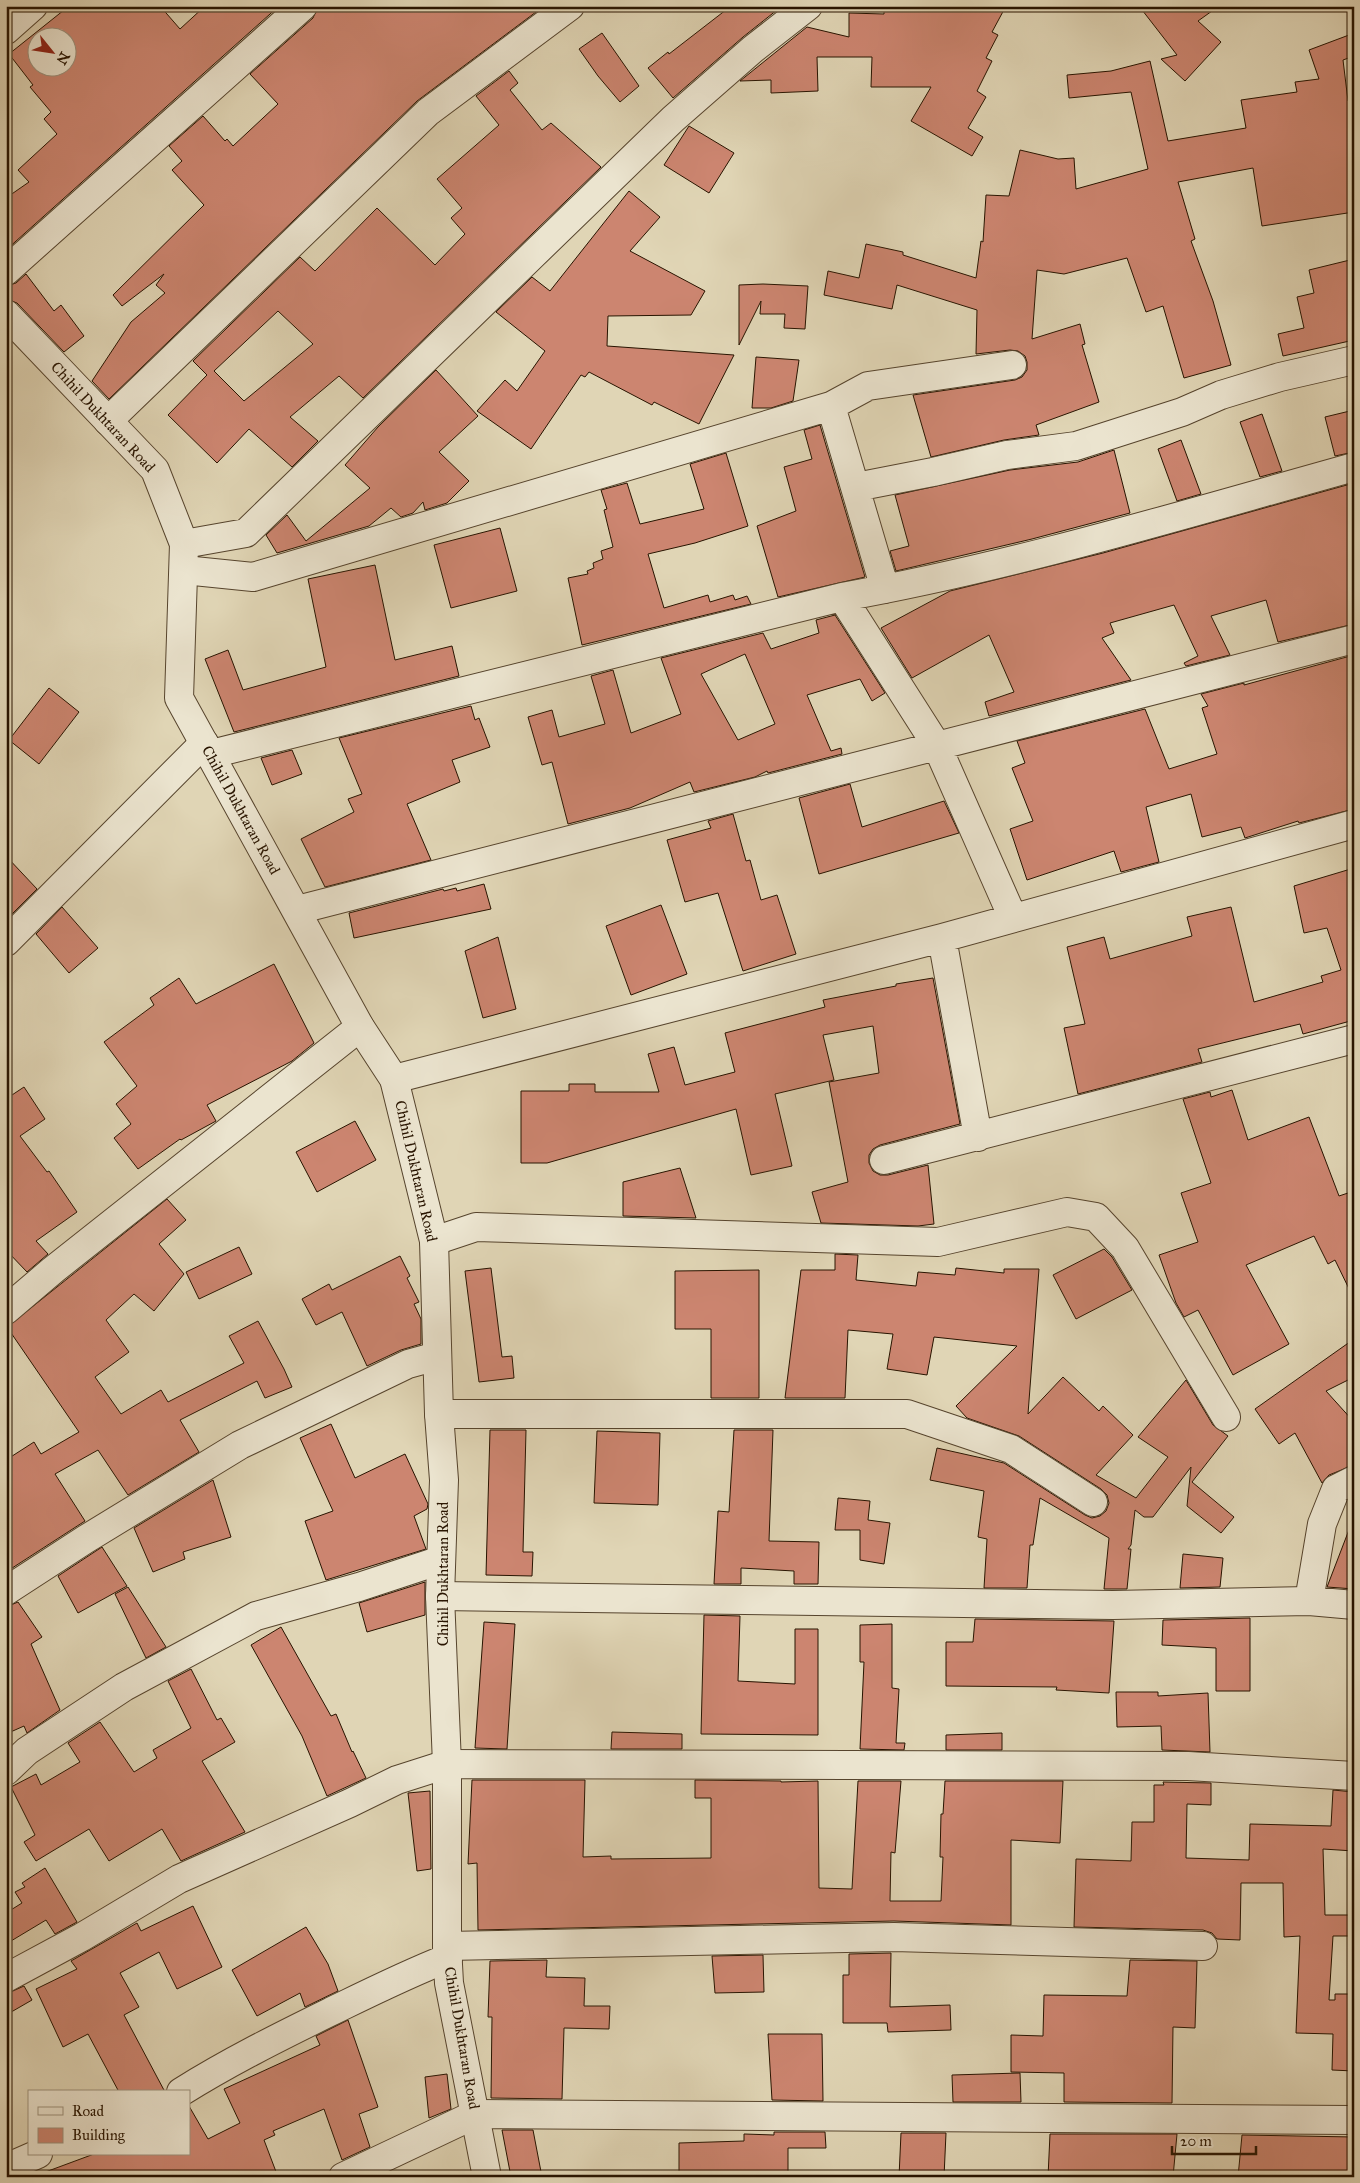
<svg xmlns="http://www.w3.org/2000/svg" width="1360" height="2183" font-family="'IM FELL Great Primer',serif">
<style>
.building{fill:#cc8570;stroke:#281400;fill-rule:evenodd}
.lines{fill:none;stroke-linecap:round;stroke-linejoin:round}
.minor-casing{stroke:#56442d;stroke-width:30}
.tertiary-casing{stroke:#56442d;stroke-width:30}
.minor{stroke:#ebe4cf;stroke-width:28}
.tertiary{stroke:#ebe4cf;stroke-width:28}
.labels{text-anchor:middle;dominant-baseline:central;stroke-width:4;stroke-linejoin:round;paint-order:stroke}
.street-label{font-size:15px;fill:#281400;stroke:#ebe4cf}
</style>
<rect width="100%" height="100%" fill="#e0d5b5"/>
<filter id="stains"><feTurbulence type="fractalNoise" baseFrequency=".004" numOctaves="4"/><feColorMatrix values="0 0 0 0 .2 0 0 0 0 .09 0 0 0 0 .02 0 0 0 .5 -.17"/></filter>
<radialGradient id="worn" r=".72"><stop offset=".6" stop-color="#630" stop-opacity="0"/><stop offset="1" stop-color="#630" stop-opacity=".3"/></radialGradient>
<path class="building" d="M 69,6 L 160,6 L 180,29 L 205,6 L 279,6 L 6,250 L 6,198 L 29,182 L 18,170 L 57,134 L 44,119 L 51,112 L 30,87 L 33,85 L 9,54 ZM 38,38 L 68,38 L 68,68 L 38,68 Z
M 318,6 L 544,6 L 417,101 L 109,399 L 92,381 L 131,322 L 165,293 L 156,285 L 164,274 L 122,306 L 113,295 L 204,205 L 172,170 L 182,161 L 169,146 L 203,116 L 225,141 L 227,139 L 233,146 L 278,104 L 250,74 L 313,18 Z
M 731,6 L 782,6 L 743,37 L 673,98 L 648,68 L 668,52 L 669,54 Z
M 884,6 L 1006,6 L 992,32 L 998,35 L 986,58 L 992,61 L 977,91 L 986,97 L 968,128 L 983,137 L 972,156 L 911,121 L 931,87 L 871,87 L 872,57 L 817,57 L 818,91 L 771,93 L 771,80 L 740,81 L 807,27 L 849,37 L 849,13 L 884,14 Z
M 1139,6 L 1219,6 L 1198,21 L 1221,42 L 1185,81 L 1161,59 L 1177,55 Z
M 602,33 L 639,86 L 620,102 L 598,76 L 579,49 Z
M 1349,35 L 1354,48 L 1354,56 L 1343,60 L 1348,101 L 1354,101 L 1354,212 L 1262,226 L 1253,168 L 1178,182 L 1195,239 L 1191,241 L 1213,301 L 1231,365 L 1184,378 L 1163,306 L 1146,312 L 1127,258 L 1064,274 L 1037,270 L 1032,339 L 1080,324 L 1085,344 L 1082,345 L 1099,402 L 1036,425 L 1039,435 L 1004,440 L 931,457 L 913,395 L 1015,380 L 1022,377 L 1027,370 L 1027,362 L 1025,356 L 1018,351 L 1010,350 L 976,354 L 977,310 L 897,285 L 892,309 L 824,295 L 828,271 L 859,278 L 866,244 L 903,252 L 903,255 L 976,278 L 981,241 L 983,242 L 986,195 L 1009,196 L 1020,150 L 1058,159 L 1074,158 L 1076,189 L 1148,169 L 1131,92 L 1069,98 L 1067,75 L 1111,71 L 1150,61 L 1168,141 L 1246,128 L 1241,100 L 1297,92 L 1295,82 L 1319,79 L 1309,50 Z
M 509,71 L 518,83 L 510,90 L 542,130 L 551,123 L 601,167 L 363,398 L 339,376 L 290,417 L 318,441 L 292,467 L 249,429 L 217,463 L 168,415 L 207,375 L 193,361 L 300,257 L 315,271 L 377,208 L 435,265 L 465,234 L 451,218 L 462,208 L 437,179 L 499,125 L 476,96 ZM 278,311 L 313,344 L 244,401 L 214,371 Z
M 689,126 L 734,153 L 709,193 L 664,165 Z
M 629,191 L 660,217 L 630,251 L 705,291 L 691,315 L 608,316 L 607,346 L 734,355 L 699,424 L 654,402 L 652,405 L 589,372 L 585,377 L 581,375 L 531,449 L 477,411 L 505,380 L 517,391 L 545,351 L 496,312 L 532,277 L 550,291 Z
M 1354,259 L 1354,340 L 1283,356 L 1278,334 L 1304,328 L 1297,297 L 1314,293 L 1309,270 Z
M 26,274 L 54,311 L 61,305 L 84,336 L 64,352 L 17,303 L 6,299 L 6,286 L 16,283 Z
M 763,284 L 808,286 L 805,329 L 784,328 L 785,314 L 760,314 L 761,301 L 739,345 L 739,285 Z
M 756,357 L 799,360 L 793,401 L 771,408 L 752,408 Z
M 436,370 L 478,416 L 439,452 L 469,481 L 447,503 L 425,510 L 423,502 L 413,513 L 401,517 L 391,508 L 369,526 L 277,553 L 266,535 L 287,515 L 306,541 L 370,488 L 345,465 L 378,427 Z
M 1354,410 L 1354,452 L 1335,456 L 1325,417 Z
M 1262,414 L 1282,471 L 1260,477 L 1240,422 Z
M 820,425 L 865,577 L 778,597 L 757,526 L 796,511 L 784,467 L 812,459 L 804,430 Z
M 1181,440 L 1201,494 L 1177,501 L 1158,449 Z
M 1114,450 L 1130,513 L 1032,539 L 896,571 L 890,551 L 909,546 L 895,495 L 1010,470 L 1078,462 Z
M 726,453 L 748,526 L 695,543 L 648,554 L 664,608 L 708,595 L 710,602 L 733,595 L 735,600 L 747,596 L 751,604 L 582,645 L 568,578 L 588,574 L 587,571 L 594,568 L 593,563 L 603,559 L 601,551 L 613,547 L 604,510 L 607,509 L 601,490 L 627,483 L 640,524 L 704,509 L 690,464 Z
M 1354,483 L 1354,499 L 1351,500 L 1354,506 L 1354,624 L 1278,642 L 1266,600 L 1211,616 L 1230,655 L 1186,666 L 1184,663 L 1198,656 L 1174,605 L 1110,623 L 1114,633 L 1102,638 L 1131,680 L 989,716 L 985,702 L 1014,692 L 989,635 L 912,678 L 881,628 L 950,591 L 1103,553 Z
M 500,528 L 517,591 L 451,608 L 434,545 Z
M 375,565 L 395,660 L 452,646 L 459,676 L 234,732 L 205,659 L 228,650 L 243,690 L 326,667 L 308,579 Z
M 835,615 L 885,693 L 872,701 L 860,679 L 807,695 L 831,751 L 841,748 L 842,754 L 768,773 L 767,771 L 755,777 L 694,792 L 690,782 L 630,808 L 568,824 L 552,762 L 542,765 L 528,717 L 552,710 L 559,737 L 605,724 L 591,676 L 613,670 L 631,733 L 681,714 L 661,658 L 763,633 L 771,649 L 819,633 L 816,620 ZM 745,654 L 775,724 L 738,740 L 701,674 Z
M 1354,655 L 1354,809 L 1299,823 L 1298,821 L 1245,838 L 1241,827 L 1202,837 L 1191,794 L 1146,807 L 1159,862 L 1121,872 L 1114,851 L 1027,880 L 1010,829 L 1033,821 L 1012,768 L 1025,763 L 1017,741 L 1145,709 L 1169,769 L 1217,754 L 1202,708 L 1208,706 L 1201,694 L 1244,683 L 1244,685 Z
M 49,688 L 79,712 L 39,764 L 9,740 Z
M 471,706 L 475,720 L 479,718 L 490,747 L 452,760 L 460,782 L 407,804 L 431,860 L 325,887 L 301,839 L 354,812 L 348,799 L 362,794 L 339,738 Z
M 292,750 L 302,774 L 272,785 L 261,758 Z
M 850,784 L 862,827 L 944,801 L 959,833 L 819,874 L 799,798 Z
M 733,814 L 746,861 L 750,860 L 761,900 L 777,895 L 796,954 L 743,971 L 718,893 L 685,902 L 667,840 L 711,828 L 708,821 Z
M 6,856 L 37,889 L 6,920 Z
M 1354,868 L 1354,1020 L 1303,1034 L 1300,1024 L 1198,1049 L 1202,1062 L 1078,1094 L 1064,1028 L 1085,1024 L 1067,947 L 1104,937 L 1110,959 L 1192,936 L 1187,917 L 1231,907 L 1254,1002 L 1323,982 L 1321,976 L 1341,970 L 1327,928 L 1304,933 L 1294,886 Z
M 484,884 L 491,909 L 354,938 L 349,913 L 443,889 L 444,891 L 456,888 L 457,891 Z
M 661,905 L 687,974 L 631,995 L 606,926 Z
M 62,907 L 98,948 L 69,973 L 36,934 Z
M 498,937 L 516,1009 L 483,1018 L 465,951 Z
M 274,964 L 314,1043 L 292,1061 L 207,1105 L 216,1121 L 181,1140 L 180,1139 L 138,1169 L 114,1138 L 131,1124 L 116,1104 L 137,1086 L 104,1042 L 154,1005 L 150,998 L 179,978 L 196,1004 Z
M 933,978 L 960,1124 L 880,1145 L 873,1149 L 869,1155 L 869,1163 L 873,1171 L 880,1175 L 888,1175 L 928,1165 L 934,1224 L 918,1226 L 821,1223 L 812,1192 L 848,1182 L 829,1082 L 879,1073 L 873,1026 L 823,1035 L 834,1080 L 775,1094 L 792,1166 L 751,1175 L 736,1109 L 547,1163 L 521,1163 L 521,1091 L 569,1091 L 569,1084 L 595,1084 L 595,1092 L 659,1092 L 648,1054 L 674,1047 L 685,1085 L 735,1072 L 725,1033 L 825,1007 L 823,1000 L 896,986 L 896,984 Z
M 24,1087 L 45,1119 L 20,1136 L 47,1172 L 49,1171 L 77,1212 L 36,1241 L 48,1254 L 27,1272 L 6,1250 L 6,1099 Z
M 1232,1090 L 1248,1140 L 1309,1117 L 1339,1196 L 1354,1191 L 1354,1299 L 1335,1260 L 1328,1264 L 1314,1236 L 1246,1265 L 1289,1344 L 1233,1375 L 1198,1310 L 1184,1317 L 1176,1303 L 1159,1255 L 1198,1242 L 1181,1193 L 1211,1183 L 1183,1099 L 1210,1092 L 1211,1097 Z
M 355,1121 L 376,1160 L 317,1192 L 296,1152 Z
M 680,1168 L 696,1218 L 623,1216 L 623,1182 Z
M 167,1199 L 186,1220 L 159,1244 L 184,1274 L 154,1311 L 134,1294 L 106,1320 L 129,1352 L 95,1377 L 121,1414 L 161,1390 L 168,1402 L 244,1363 L 229,1336 L 258,1321 L 284,1369 L 292,1387 L 265,1398 L 257,1381 L 180,1420 L 199,1452 L 128,1495 L 98,1450 L 55,1474 L 85,1521 L 6,1572 L 6,1460 L 34,1442 L 41,1454 L 79,1432 L 7,1327 Z
M 239,1247 L 252,1274 L 199,1299 L 186,1272 Z
M 1104,1249 L 1112,1257 L 1132,1290 L 1076,1319 L 1053,1275 Z
M 835,1254 L 858,1255 L 856,1280 L 916,1286 L 918,1272 L 955,1275 L 956,1268 L 1004,1273 L 1004,1269 L 1039,1269 L 1028,1414 L 1063,1377 L 1099,1411 L 1103,1406 L 1133,1435 L 1096,1475 L 1136,1498 L 1168,1457 L 1138,1437 L 1186,1380 L 1213,1425 L 1228,1436 L 1192,1482 L 1234,1517 L 1221,1533 L 1187,1506 L 1191,1467 L 1153,1517 L 1144,1517 L 1135,1510 L 1131,1545 L 1128,1549 L 1131,1549 L 1127,1589 L 1104,1589 L 1109,1538 L 1040,1498 L 1033,1545 L 1030,1545 L 1027,1588 L 984,1588 L 987,1539 L 978,1537 L 984,1491 L 930,1480 L 937,1448 L 1004,1463 L 1085,1515 L 1092,1518 L 1100,1516 L 1106,1511 L 1109,1503 L 1107,1495 L 1101,1489 L 1019,1436 L 967,1418 L 956,1406 L 1017,1346 L 934,1337 L 927,1375 L 887,1369 L 893,1334 L 848,1330 L 845,1398 L 785,1398 L 801,1270 L 835,1270 Z
M 400,1256 L 410,1276 L 407,1278 L 419,1302 L 414,1304 L 421,1319 L 421,1344 L 401,1350 L 367,1366 L 342,1312 L 316,1325 L 302,1299 L 329,1284 L 332,1290 Z
M 491,1268 L 502,1357 L 512,1356 L 514,1378 L 479,1382 L 465,1271 Z
M 759,1270 L 759,1398 L 711,1398 L 711,1329 L 675,1329 L 675,1271 Z
M 1354,1339 L 1354,1377 L 1326,1391 L 1354,1422 L 1354,1465 L 1329,1475 L 1322,1483 L 1295,1433 L 1279,1444 L 1255,1409 Z
M 331,1424 L 355,1478 L 405,1454 L 428,1504 L 427,1509 L 414,1516 L 426,1549 L 326,1580 L 305,1521 L 333,1511 L 300,1438 Z
M 490,1430 L 526,1430 L 523,1552 L 533,1552 L 532,1576 L 486,1575 Z
M 734,1430 L 773,1430 L 769,1541 L 819,1542 L 818,1584 L 794,1584 L 794,1571 L 741,1568 L 741,1584 L 714,1584 L 718,1511 L 729,1512 Z
M 597,1431 L 660,1433 L 658,1505 L 594,1503 Z
M 213,1480 L 231,1537 L 183,1552 L 185,1559 L 153,1572 L 134,1528 Z
M 838,1498 L 870,1501 L 868,1520 L 890,1523 L 884,1564 L 860,1560 L 860,1530 L 835,1530 Z
M 1352,1522 L 1354,1523 L 1354,1589 L 1327,1587 Z
M 102,1547 L 127,1586 L 78,1613 L 58,1576 Z
M 1183,1554 L 1223,1558 L 1220,1587 L 1180,1588 Z
M 425,1582 L 425,1615 L 367,1632 L 359,1603 Z
M 128,1587 L 166,1647 L 146,1658 L 115,1594 Z
M 18,1602 L 42,1637 L 31,1644 L 60,1710 L 27,1733 L 24,1726 L 6,1734 L 6,1607 Z
M 704,1615 L 740,1616 L 738,1681 L 795,1684 L 795,1629 L 818,1629 L 818,1735 L 701,1734 Z
M 1250,1618 L 1250,1691 L 1216,1691 L 1216,1648 L 1162,1645 L 1163,1620 Z
M 975,1619 L 1114,1621 L 1109,1693 L 1056,1690 L 1057,1687 L 946,1686 L 946,1642 L 973,1642 Z
M 484,1622 L 515,1624 L 507,1749 L 475,1748 Z
M 892,1624 L 892,1688 L 899,1689 L 896,1743 L 905,1743 L 904,1750 L 860,1749 L 864,1662 L 860,1662 L 860,1625 Z
M 281,1627 L 331,1716 L 336,1714 L 352,1752 L 353,1751 L 366,1778 L 327,1796 L 302,1736 L 251,1645 Z
M 191,1669 L 217,1720 L 221,1718 L 235,1742 L 202,1761 L 245,1832 L 181,1861 L 162,1829 L 109,1861 L 89,1829 L 36,1861 L 24,1842 L 35,1835 L 11,1787 L 36,1774 L 41,1785 L 80,1762 L 68,1743 L 100,1722 L 134,1772 L 157,1758 L 153,1750 L 191,1728 L 168,1681 Z
M 1116,1692 L 1158,1692 L 1158,1696 L 1208,1693 L 1210,1752 L 1162,1750 L 1161,1726 L 1117,1727 Z
M 612,1732 L 682,1734 L 682,1749 L 611,1749 Z
M 1002,1733 L 1002,1750 L 946,1750 L 946,1735 Z
M 472,1780 L 585,1780 L 583,1857 L 611,1856 L 611,1859 L 711,1858 L 711,1798 L 695,1798 L 695,1780 L 781,1781 L 781,1782 L 818,1781 L 819,1888 L 852,1889 L 858,1781 L 901,1781 L 895,1853 L 891,1852 L 890,1901 L 941,1901 L 943,1857 L 940,1857 L 941,1814 L 943,1814 L 945,1781 L 1063,1781 L 1060,1843 L 1011,1840 L 1011,1925 L 894,1921 L 478,1930 L 477,1863 L 468,1864 Z
M 1163,1782 L 1211,1783 L 1211,1805 L 1187,1804 L 1186,1858 L 1249,1860 L 1250,1824 L 1331,1826 L 1333,1790 L 1354,1792 L 1354,1851 L 1323,1849 L 1325,1915 L 1354,1915 L 1354,1936 L 1333,1936 L 1329,2000 L 1335,2000 L 1335,1994 L 1354,1994 L 1354,2071 L 1332,2070 L 1333,2034 L 1296,2033 L 1300,1936 L 1284,1937 L 1283,1883 L 1241,1883 L 1240,1940 L 1217,1939 L 1212,1933 L 1203,1930 L 1074,1927 L 1076,1859 L 1131,1861 L 1132,1822 L 1154,1822 L 1154,1785 L 1164,1785 Z
M 430,1791 L 431,1869 L 417,1871 L 408,1793 Z
M 45,1868 L 77,1922 L 55,1934 L 46,1920 L 6,1944 L 6,1913 L 22,1903 L 15,1892 L 25,1887 L 22,1883 Z
M 193,1906 L 222,1967 L 177,1989 L 159,1952 L 120,1973 L 139,2007 L 124,2015 L 165,2092 L 119,2092 L 88,2034 L 63,2047 L 36,1989 L 77,1969 L 71,1961 L 137,1923 L 141,1931 Z
M 306,1927 L 328,1964 L 338,1991 L 305,2007 L 300,1993 L 257,2016 L 232,1970 Z
M 891,1953 L 890,2007 L 950,2005 L 951,2030 L 888,2032 L 887,2023 L 843,2023 L 843,1975 L 849,1975 L 849,1954 Z
M 763,1955 L 764,1992 L 715,1993 L 712,1956 Z
M 547,1960 L 546,1977 L 585,1978 L 584,2006 L 610,2006 L 609,2029 L 564,2028 L 562,2099 L 491,2098 L 492,2017 L 488,2017 L 490,1961 Z
M 1130,1960 L 1197,1961 L 1195,2028 L 1173,2027 L 1172,2103 L 1064,2102 L 1064,2073 L 1011,2072 L 1011,2035 L 1043,2036 L 1044,1995 L 1127,1996 Z
M 24,1986 L 32,2000 L 6,2015 L 6,1994 Z
M 348,2020 L 378,2107 L 359,2114 L 370,2147 L 342,2160 L 324,2109 L 273,2131 L 275,2135 L 264,2140 L 278,2177 L 40,2177 L 40,2174 L 94,2154 L 189,2154 L 189,2106 L 208,2139 L 240,2123 L 224,2089 L 320,2045 L 316,2036 Z
M 768,2034 L 822,2034 L 823,2101 L 772,2100 Z
M 1020,2073 L 1021,2102 L 953,2102 L 952,2075 Z
M 447,2074 L 451,2109 L 429,2118 L 425,2077 Z
M 502,2130 L 533,2130 L 542,2177 L 511,2177 Z
M 774,2132 L 825,2132 L 826,2148 L 788,2148 L 788,2177 L 679,2177 L 679,2143 L 744,2141 L 744,2134 L 774,2135 Z
M 901,2133 L 946,2133 L 944,2177 L 899,2177 Z
M 1050,2134 L 1177,2134 L 1173,2177 L 1048,2177 Z
M 1242,2135 L 1354,2137 L 1354,2177 L 1238,2177 Z"/>
<g class="lines">
<g class="minor-casing">
<path id="minor" d="M 6,30 L 33,6
M 6,271 L 303,6
M 831,406 L 885,589
M 108,421 L 428,112 L 570,6
M 856,487 L 933,472 L 1007,455 L 1076,446 L 1182,412 L 1221,395 L 1280,377 L 1354,360
M 184,544 L 246,533 L 673,119 L 753,49 L 808,6
M 184,570 L 253,577 L 831,406 L 868,386 L 1012,365
M 842,597 L 937,746 L 1013,918
M 211,754 L 842,597 C 1015,566 1185,514 1354,467
M 297,910 L 1354,639
M 942,938 L 978,1137
M 6,942 L 204,743
M 394,1079 L 942,938 L 1354,824
M 884,1160 L 1354,1039
M 434,1241 L 476,1227 L 938,1242 L 1067,1212 L 1096,1217 L 1125,1248 L 1226,1417
M 6,1310 L 53,1270 L 360,1027
M 439,1414 L 907,1414 L 1011,1449 L 1093,1502
M 6,1591 L 86,1539 L 240,1445 L 408,1364 L 437,1356
M 440,1596 L 1113,1605 L 1309,1601 L 1354,1605
M 1309,1601 L 1322,1524 L 1336,1489 L 1354,1480
M 6,1771 L 27,1751 L 124,1687 L 256,1616 L 359,1587 L 441,1560
M 447,1946 L 894,1937 L 1203,1946
M 6,1978 L 82,1937 L 179,1879 L 350,1803 L 397,1780 L 447,1764 L 1188,1766 L 1354,1776
M 181,2092 C 229,2062 279,2037 330,2012 C 369,1993 407,1974 448,1958
M 6,2168 L 38,2154
M 343,2177 L 476,2114 L 1354,2120"/>
</g>
<g class="tertiary-casing">
<path id="tertiary" d="M 6,314 L 155,470 L 184,544 L 179,698 L 360,1027 L 394,1079 L 434,1241 L 439,1414 L 444,1480 L 440,1596 L 447,1764 L 447,1946 L 449,1983 L 487,2177"/>
</g>
<use href="#minor" class="minor"/>
<use href="#tertiary" class="tertiary"/>
</g>
<g class="labels">
<g class="street-label">
<text transform="translate(103 417) rotate(47)">Chihil Dukhtaran Road</text>
<text transform="translate(241 810) rotate(61)">Chihil Dukhtaran Road</text>
<text transform="translate(416 1171) rotate(77)">Chihil Dukhtaran Road</text>
<text transform="translate(443 1574) rotate(-90)">Chihil Dukhtaran Road</text>
<text transform="translate(462 2038) rotate(80)">Chihil Dukhtaran Road</text>
</g>
</g>
<rect width="1360" height="2183" fill="none" stroke="#e0d5b5" stroke-width="25"/>
<rect x="8" y="8" width="1345" height="2168" fill="none" stroke="#281400" stroke-width="2.5"/>
<rect x="12" y="12" width="1335" height="2158" fill="none" stroke="#281400"/>
<rect x="28" y="2090" width="162" height="65" fill="#ebe4cf" stroke="#9d917c"/>
<rect x="38" y="2107" width="25" height="8" fill="#ebe4cf" stroke="#9d917c"/>
<text x="72" y="2116" font-size="15" fill="#281400">Road</text>
<rect x="38" y="2128" width="25" height="15" fill="#cc8570" stroke="#9d917c"/>
<text x="72" y="2140" font-size="15" fill="#281400">Building</text>
<g transform="translate(52 52) rotate(120)"><circle r="24" fill="#ebe4cf" stroke="#9d917c"/>
<path d="M0-4L9 19L0 12L-9 19Z" fill="#8f2418"/>
<text y="-8" font-size="14" font-weight="bold" text-anchor="middle" fill="#281400">N</text>
</g>
<path d="M1172 2146v8h84v-8" fill="none" stroke="#281400" stroke-width="2.5"/>
<text x="1180" y="2146" font-size="15" fill="#281400" stroke="#ebe4cf" stroke-width="4" paint-order="stroke">20 m</text>
<rect width="100%" height="100%" filter="url(#stains)"/>
<rect width="100%" height="100%" fill="url(#worn)"/>
</svg>
